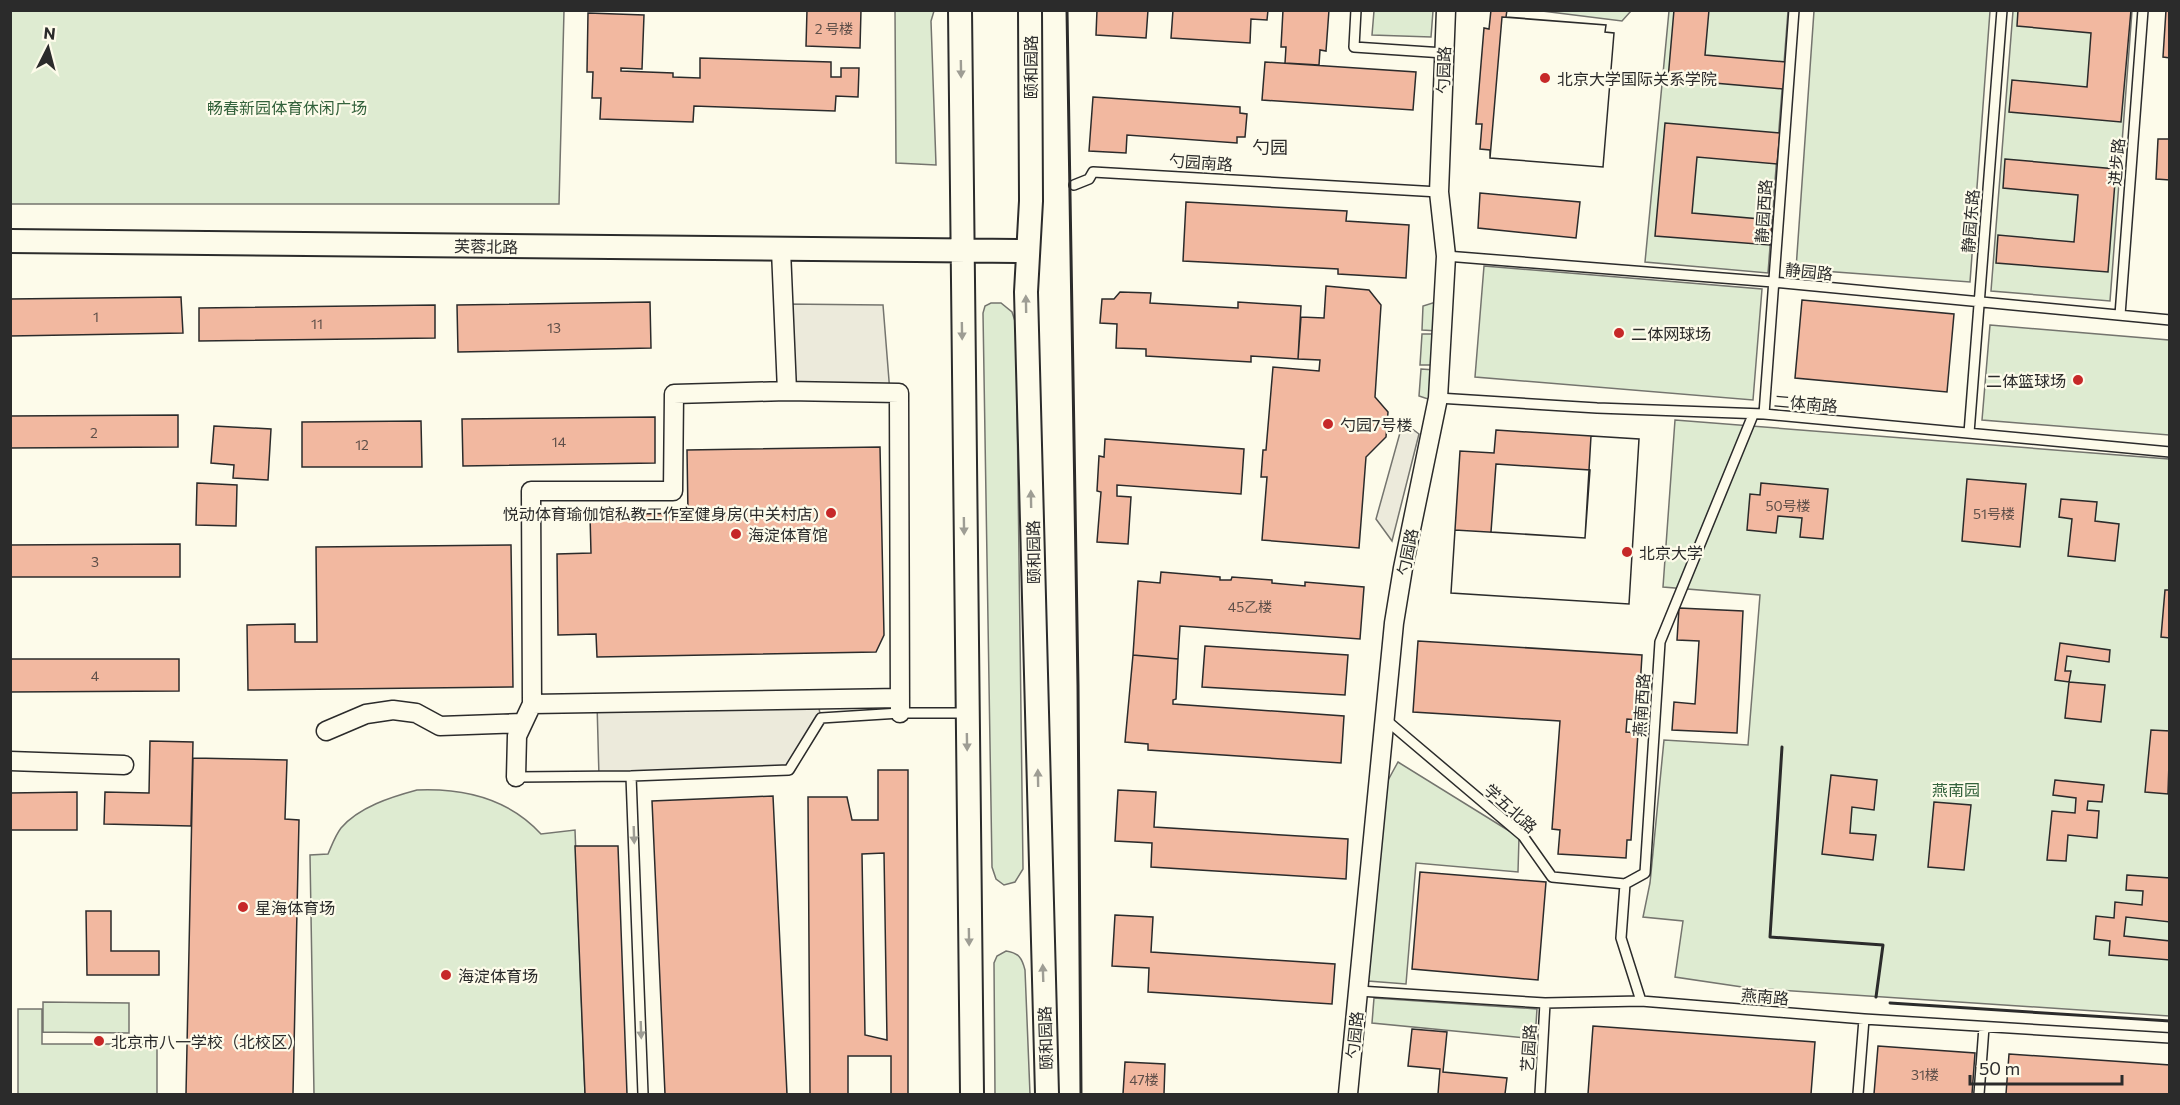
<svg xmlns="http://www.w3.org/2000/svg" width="2180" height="1105" font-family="Commissioner,'Noto Sans SC',sans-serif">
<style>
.green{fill:#deebd1;stroke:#74746e;stroke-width:1.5}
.parking{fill:#eceadb;stroke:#74746e;stroke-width:1.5}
.building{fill:#f2b8a0;stroke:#2b2b2b;stroke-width:1.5;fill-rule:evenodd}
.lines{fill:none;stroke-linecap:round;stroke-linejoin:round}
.service-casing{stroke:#2b2b2b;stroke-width:12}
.minor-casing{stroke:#2b2b2b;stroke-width:21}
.tertiary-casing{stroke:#2b2b2b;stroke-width:26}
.service{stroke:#fdfbea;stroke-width:9}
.minor{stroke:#fdfbea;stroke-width:18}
.tertiary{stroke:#fdfbea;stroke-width:22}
.wall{stroke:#2b2b2b;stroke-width:3}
.oneway{fill:#9e9d94}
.poi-dot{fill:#c62828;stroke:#fdfbea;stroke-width:2}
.labels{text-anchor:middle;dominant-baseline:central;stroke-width:4.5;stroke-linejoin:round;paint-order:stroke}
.number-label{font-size:14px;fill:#5d4e48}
.street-label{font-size:16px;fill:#2b2b2b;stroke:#fdfbea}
.poi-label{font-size:16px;fill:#2b2b2b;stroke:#fdfbea;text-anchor:start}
.park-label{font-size:16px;fill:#34623c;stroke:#fdfbea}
.neighbourhood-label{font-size:18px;fill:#2b2b2b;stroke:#fdfbea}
</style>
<rect width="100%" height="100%" fill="#fdfbea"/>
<path class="green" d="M 10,11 L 564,11 L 559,204 L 11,204 Z
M 895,11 L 934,11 L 931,21 L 936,165 L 896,163 Z
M 1374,11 L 1433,11 L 1431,37 L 1372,35 Z
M 1542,11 L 1631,11 L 1622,21 Z
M 1669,11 L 1788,11 L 1768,273 L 1645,262 Z
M 1814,11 L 1990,11 L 1970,282 L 1796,269 Z
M 2013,11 L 2132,11 L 2110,301 L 1991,291 Z
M 1484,266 L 1762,289 L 1753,400 L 1475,377 Z
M 1439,301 L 1438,331 L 1422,330 L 1423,306 Z
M 991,303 L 1001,303 L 1012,312 L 1016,324 L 1023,869 L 1015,882 L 1004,885 L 996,879 L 992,867 L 983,313 L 985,306 Z
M 1990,325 L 2169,340 L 2169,435 L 1982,420 Z
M 1422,334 L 1437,334 L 1437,365 L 1420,365 Z
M 1421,369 L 1435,370 L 1434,401 L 1419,396 Z
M 1675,420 L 2169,459 L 2169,1016 L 1749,988 L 1675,977 L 1683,921 L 1643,917 L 1650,883 L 1664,740 L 1748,745 L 1760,595 L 1663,587 Z
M 1398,762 L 1519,837 L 1518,872 L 1416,863 L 1406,984 L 1368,981 L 1386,784 Z
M 417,790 C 464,788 508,798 541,834 L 575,830 L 585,1094 L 314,1094 L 310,855 L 328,854 C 332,845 335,836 341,828 C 359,807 391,797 417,790 Z
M 1006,951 C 1019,953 1022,958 1025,970 L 1030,1094 L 995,1094 L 994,963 L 997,956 Z
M 1374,998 L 1537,1009 L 1535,1039 L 1372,1023 Z
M 43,1002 L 129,1003 L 129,1033 L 43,1032 Z
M 18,1009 L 42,1009 L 42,1044 L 157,1044 L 157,1094 L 18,1094 Z"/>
<path class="parking" d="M 784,304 L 883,305 L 890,393 L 787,391 Z
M 1403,422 L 1419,434 L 1392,541 L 1376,519 Z
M 817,699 L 821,718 L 789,770 L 599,777 L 597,703 Z"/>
<path class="building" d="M 807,10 L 861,10 L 860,48 L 806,46 Z
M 1097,10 L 1148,10 L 1146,38 L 1096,35 Z
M 1173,10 L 1268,10 L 1267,20 L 1251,19 L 1250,43 L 1171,38 Z
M 1283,10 L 1329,10 L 1326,51 L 1320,50 L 1319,65 L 1285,63 L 1286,47 L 1281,47 Z
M 1491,10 L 1507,10 L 1506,17 L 1606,25 L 1605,32 L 1614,33 L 1603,167 L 1490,158 L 1490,150 L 1480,149 L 1482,124 L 1476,124 L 1484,28 L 1489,29 Z
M 1674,10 L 1709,10 L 1705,55 L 1786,62 L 1783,89 L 1668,79 Z
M 2018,10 L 2131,10 L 2121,122 L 2009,112 L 2012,80 L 2087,87 L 2091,33 L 2017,26 Z
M 2166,10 L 2170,10 L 2170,58 L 2163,57 Z
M 588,13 L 644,15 L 642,69 L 621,68 L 621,71 L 673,73 L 673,77 L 700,78 L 700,58 L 831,62 L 831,77 L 841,77 L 841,68 L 859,68 L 858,97 L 836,96 L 835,111 L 694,106 L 693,122 L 600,119 L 601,98 L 592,98 L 593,72 L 587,72 Z
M 1502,17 L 1606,25 L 1605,32 L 1614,33 L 1603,167 L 1490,158 Z
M 1265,62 L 1416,72 L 1413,110 L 1262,100 Z
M 1093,97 L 1240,107 L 1240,113 L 1247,114 L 1245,137 L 1237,137 L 1237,143 L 1127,135 L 1126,153 L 1089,151 Z
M 1665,123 L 1780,133 L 1777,164 L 1697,157 L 1692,213 L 1772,220 L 1770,245 L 1655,236 Z
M 2158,139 L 2170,139 L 2170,180 L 2156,179 Z
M 2005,159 L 2116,169 L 2108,272 L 1996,263 L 1998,235 L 2074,242 L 2078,195 L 2003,188 Z
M 1480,193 L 1580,202 L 1576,238 L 1478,228 Z
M 1186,202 L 1347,211 L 1346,221 L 1409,225 L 1406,278 L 1338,274 L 1338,269 L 1183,261 Z
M 1326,286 L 1369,290 L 1381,305 L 1375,397 L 1388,412 L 1386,437 L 1366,457 L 1359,548 L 1262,540 L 1267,477 L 1261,477 L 1263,450 L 1266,450 L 1273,367 L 1319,371 L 1320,360 L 1298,359 L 1301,317 L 1324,318 Z
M 1120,292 L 1151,293 L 1150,303 L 1238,308 L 1238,302 L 1301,306 L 1298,359 L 1251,356 L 1251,362 L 1146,356 L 1146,349 L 1116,348 L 1117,324 L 1100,323 L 1102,299 L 1114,299 Z
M 181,297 L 183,333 L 10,336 L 10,299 Z
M 1802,300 L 1954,314 L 1947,392 L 1795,378 Z
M 650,302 L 651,348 L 458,352 L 457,305 Z
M 435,305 L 435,338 L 199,341 L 199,308 Z
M 178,415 L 178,447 L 10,448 L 10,416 Z
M 655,417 L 655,463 L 463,466 L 462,419 Z
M 421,421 L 422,467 L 302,467 L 302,422 Z
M 214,426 L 271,429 L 268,480 L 233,478 L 234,465 L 211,463 Z
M 1496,430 L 1639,439 L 1629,604 L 1451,593 L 1460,451 L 1494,453 ZM 1496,464 L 1590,470 L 1585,538 L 1491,532 Z
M 1591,436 L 1639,439 L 1629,604 L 1451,593 L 1455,530 L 1585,538 Z
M 1105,439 L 1244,449 L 1241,494 L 1117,485 L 1117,496 L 1131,497 L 1128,544 L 1097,542 L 1101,492 L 1097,491 L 1099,456 L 1104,457 Z
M 880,447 L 884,635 L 876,652 L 597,657 L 596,634 L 558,635 L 557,554 L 591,553 L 590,515 L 688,513 L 687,450 Z
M 1967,479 L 2026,484 L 2020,547 L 1962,541 Z
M 197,483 L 237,485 L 236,526 L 196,525 Z
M 1761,483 L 1828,489 L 1823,539 L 1800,537 L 1802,518 L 1778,516 L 1776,533 L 1747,530 L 1750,494 L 1760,495 Z
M 2061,499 L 2097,502 L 2095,521 L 2119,524 L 2115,561 L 2068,556 L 2072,519 L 2059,517 Z
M 180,544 L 180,577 L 10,577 L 10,545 Z
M 511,545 L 513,687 L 248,690 L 247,625 L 295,624 L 295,642 L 317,642 L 316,547 Z
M 1161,572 L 1220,577 L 1220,580 L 1231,580 L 1232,577 L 1272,580 L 1272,583 L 1305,586 L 1305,582 L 1364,587 L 1360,639 L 1180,626 L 1178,659 L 1133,655 L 1138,581 L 1160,583 Z
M 2165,590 L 2170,590 L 2170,638 L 2161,637 Z
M 1679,608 L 1743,611 L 1737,733 L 1672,730 L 1674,702 L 1695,704 L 1699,641 L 1677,640 Z
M 1418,641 L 1642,655 L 1638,720 L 1627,719 L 1626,732 L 1638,733 L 1631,840 L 1627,840 L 1626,858 L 1558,854 L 1560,830 L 1552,829 L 1560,721 L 1413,712 Z
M 2060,643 L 2110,650 L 2109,662 L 2067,656 L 2065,671 L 2071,671 L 2069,682 L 2055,680 Z
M 1205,646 L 1348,655 L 1345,695 L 1202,687 Z
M 1133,655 L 1178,659 L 1176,699 L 1173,700 L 1173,704 L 1344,716 L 1341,763 L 1148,750 L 1148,744 L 1125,742 Z
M 10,659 L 179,659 L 179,691 L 10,692 Z
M 2069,682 L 2105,685 L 2101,722 L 2065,718 Z
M 2151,730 L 2170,731 L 2168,794 L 2145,792 Z
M 150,741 L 193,742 L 191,826 L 104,824 L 105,792 L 149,793 Z
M 193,758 L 287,760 L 285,819 L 299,820 L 293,1094 L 186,1094 Z
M 878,770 L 908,770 L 908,1094 L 891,1094 L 891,1056 L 848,1056 L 848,1094 L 810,1094 L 808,797 L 847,797 L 852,820 L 878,820 ZM 884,853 L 887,1040 L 865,1035 L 862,854 Z
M 1831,775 L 1877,780 L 1874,810 L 1852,807 L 1850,833 L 1876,835 L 1873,860 L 1822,854 Z
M 2055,780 L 2104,785 L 2102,802 L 2088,801 L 2087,810 L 2099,811 L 2097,838 L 2068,835 L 2066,861 L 2047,860 L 2052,811 L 2075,813 L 2076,798 L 2053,795 Z
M 1118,790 L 1156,792 L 1154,827 L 1348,839 L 1346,879 L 1151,867 L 1152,843 L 1115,841 Z
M 77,792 L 77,830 L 10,830 L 10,793 Z
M 773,796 L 787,1094 L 665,1094 L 652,801 Z
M 1934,802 L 1971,805 L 1964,870 L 1928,867 Z
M 575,846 L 618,846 L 627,1094 L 585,1094 Z
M 1420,872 L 1546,882 L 1538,980 L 1412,969 Z
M 2127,875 L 2170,878 L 2170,922 L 2126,917 L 2124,936 L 2170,941 L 2170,960 L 2109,955 L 2110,941 L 2094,939 L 2096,916 L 2114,918 L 2115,902 L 2142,905 L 2143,891 L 2126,890 Z
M 86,911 L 111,911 L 111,951 L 159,951 L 159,975 L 87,975 Z
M 1115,915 L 1153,917 L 1151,952 L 1335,964 L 1332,1004 L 1148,992 L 1149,968 L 1112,966 Z
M 1593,1026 L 1815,1042 L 1811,1094 L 1588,1094 Z
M 1412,1029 L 1447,1032 L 1443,1072 L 1507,1078 L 1505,1094 L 1438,1094 L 1440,1069 L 1408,1066 Z
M 1878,1046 L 1975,1053 L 1972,1094 L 1874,1094 Z
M 2009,1054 L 2170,1065 L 2170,1094 L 2006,1094 Z
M 1125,1062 L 1165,1064 L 1164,1094 L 1123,1094 Z"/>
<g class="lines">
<g class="service-casing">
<path id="service" d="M 1356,10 L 1354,47 L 1444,53
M 1074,185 L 1089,179 L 1093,172 L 1439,192
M 1446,256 L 1773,282 L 2170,320
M 2120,315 L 2143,10
M 1438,398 L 1597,408 L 1764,414 L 2170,452
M 1764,414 L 1794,10
M 1969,433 L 2002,10
M 1386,720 L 1523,836 L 1552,877 L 1625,884
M 631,776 L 643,1094
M 516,777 L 631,776 L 789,770 L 821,718 L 900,713 L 966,713
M 1359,991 L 1545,1003 L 1641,1001 L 1864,1019 L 2170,1038
M 1641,1001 L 1621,938 L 1625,884 L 1645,873 L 1660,642 L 1753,415
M 1540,1094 L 1545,1003
M 1858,1094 L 1864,1019
M 1979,1094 L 1984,1027"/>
</g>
<g class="minor-casing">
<path id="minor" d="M 787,391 L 899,393 L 900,713
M 532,704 L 900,698
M 326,731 L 366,714 L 393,710 L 416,713 L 440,726 L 523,723
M 10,761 L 124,765
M 516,777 L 517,736 L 532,704 L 531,491 L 673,491 L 674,394 L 787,391 L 781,250
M 1348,1094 L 1394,623 L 1403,568 L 1438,398 L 1446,256 L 1439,192 L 1446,10"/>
</g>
<g class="tertiary-casing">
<path id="tertiary" d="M 960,10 L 972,1094
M 1030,10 L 1031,201 L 1026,292 L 1047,1094
M 10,241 L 1028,251"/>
</g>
<use href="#service" class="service"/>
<use href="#minor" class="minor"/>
<use href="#tertiary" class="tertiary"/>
<path class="wall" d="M 1067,10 L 1078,685 L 1081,1094
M 1782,747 L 1770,937 L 1883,945 L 1876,997
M 1890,1003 L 2170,1021"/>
</g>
<defs><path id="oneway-solid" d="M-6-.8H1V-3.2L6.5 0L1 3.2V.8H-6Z" transform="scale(1.5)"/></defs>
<g class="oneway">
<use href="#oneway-solid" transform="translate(961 69) rotate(89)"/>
<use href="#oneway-solid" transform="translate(1026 304) rotate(-91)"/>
<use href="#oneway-solid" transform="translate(962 331) rotate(89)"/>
<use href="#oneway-solid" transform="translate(1031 499) rotate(-91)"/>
<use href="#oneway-solid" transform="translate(964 526) rotate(89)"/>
<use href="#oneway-solid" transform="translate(967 742) rotate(89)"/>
<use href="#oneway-solid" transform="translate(1038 778) rotate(-91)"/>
<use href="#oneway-solid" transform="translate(634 835) rotate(88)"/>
<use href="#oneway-solid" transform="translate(969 937) rotate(89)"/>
<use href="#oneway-solid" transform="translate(1043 973) rotate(-92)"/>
<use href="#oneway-solid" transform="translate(641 1030) rotate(88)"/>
</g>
<g class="poi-dot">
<circle cx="1545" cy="78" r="6"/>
<circle cx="1619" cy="333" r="6"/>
<circle cx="2078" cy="380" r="6"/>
<circle cx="1328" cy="424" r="6"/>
<circle cx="831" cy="513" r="6"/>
<circle cx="736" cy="534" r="6"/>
<circle cx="1627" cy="552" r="6"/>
<circle cx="243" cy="907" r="6"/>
<circle cx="446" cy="975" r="6"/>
<circle cx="99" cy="1041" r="6"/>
</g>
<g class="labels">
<g class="number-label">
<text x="834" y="28">2 号楼</text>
<text x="96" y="316">1</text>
<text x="317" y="323">11</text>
<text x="554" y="327">13</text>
<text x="94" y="432">2</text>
<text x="559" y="441">14</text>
<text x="362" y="444">12</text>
<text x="1788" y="505">50号楼</text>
<text x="1994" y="513">51号楼</text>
<text x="95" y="561">3</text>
<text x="1250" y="606">45乙楼</text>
<text x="95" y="675">4</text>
<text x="1925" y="1074">31楼</text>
<text x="1144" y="1079">47楼</text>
</g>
<g class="street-label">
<text transform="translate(1030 67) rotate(-90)">颐和园路</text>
<text transform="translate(1443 70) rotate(-88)">勺园路</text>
<text transform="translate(1201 162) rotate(4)">勺园南路</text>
<text transform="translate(2116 162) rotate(-85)">进步路</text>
<text transform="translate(1763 211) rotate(-86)">静园西路</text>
<text transform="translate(1970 221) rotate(-85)">静园东路</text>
<text transform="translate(486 246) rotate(1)">芙蓉北路</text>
<text transform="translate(1809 271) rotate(6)">静园路</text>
<text transform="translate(1806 403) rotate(5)">二体南路</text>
<text transform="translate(1033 552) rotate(-91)">颐和园路</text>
<text transform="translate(1407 552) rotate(-79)">勺园路</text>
<text transform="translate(1641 705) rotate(-86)">燕南西路</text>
<text transform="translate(1511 808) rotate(42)">学五北路</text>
<text transform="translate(1765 996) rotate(5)">燕南路</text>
<text transform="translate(1354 1035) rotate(-84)">勺园路</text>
<text transform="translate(1045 1038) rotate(-92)">颐和园路</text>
<text transform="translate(1528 1048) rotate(-86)">艺园路</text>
</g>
<g class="poi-label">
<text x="1557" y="78">北京大学国际关系学院</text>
<text x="1631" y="333">二体网球场</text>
<text x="2066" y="380" text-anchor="end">二体篮球场</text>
<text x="1340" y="424">勺园7号楼</text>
<text x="819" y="513" text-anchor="end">悦动体育瑜伽馆私教工作室健身房(中关村店)</text>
<text x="748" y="534">海淀体育馆</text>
<text x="1639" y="552">北京大学</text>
<text x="255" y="907">星海体育场</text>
<text x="458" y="975">海淀体育场</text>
<text x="111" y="1041">北京市八一学校（北校区）</text>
</g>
<g class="park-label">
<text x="287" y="107">畅春新园体育休闲广场</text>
<text x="1956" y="789">燕南园</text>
</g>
<g class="neighbourhood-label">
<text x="1270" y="147">勺园</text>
</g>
</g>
<rect width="2180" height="1105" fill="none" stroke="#2b2b2b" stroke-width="24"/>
<g transform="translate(48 48) rotate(6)" stroke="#fdfbea" stroke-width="4.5" paint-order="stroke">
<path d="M0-4.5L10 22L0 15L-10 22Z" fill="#2b2b2b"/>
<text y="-9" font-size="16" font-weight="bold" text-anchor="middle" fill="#2b2b2b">N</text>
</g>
<path d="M1970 1075v9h152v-9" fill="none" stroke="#2b2b2b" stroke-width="3"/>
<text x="1979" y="1075" font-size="18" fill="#2b2b2b" stroke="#fdfbea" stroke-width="4.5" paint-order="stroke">50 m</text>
</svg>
